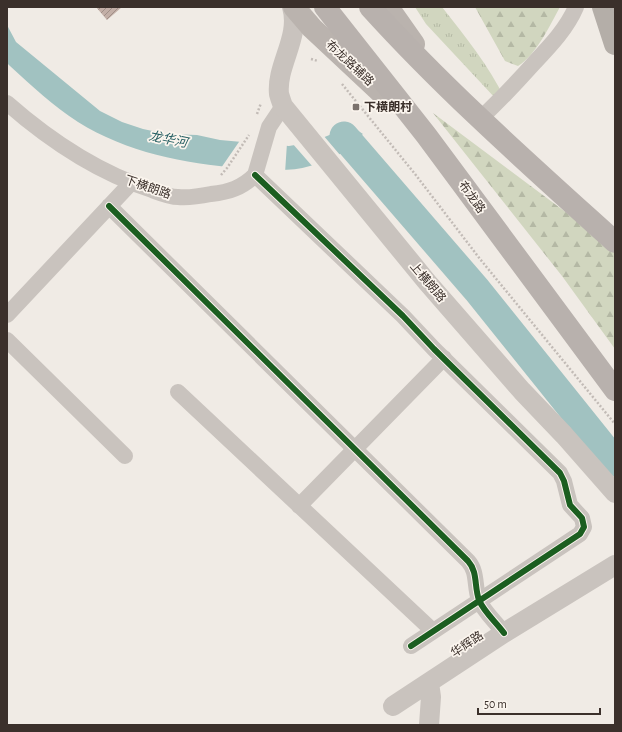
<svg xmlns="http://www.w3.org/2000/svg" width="622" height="732" font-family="'Alegreya Sans','Noto Sans SC',sans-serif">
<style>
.grass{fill:url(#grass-tufts)}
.forest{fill:url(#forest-firs)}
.water{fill:#a1c2c1}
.pier{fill:#f0ebe5}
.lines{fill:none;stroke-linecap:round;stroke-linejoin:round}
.river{stroke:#a1c2c1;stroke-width:29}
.building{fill:url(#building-hatch)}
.path{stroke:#c2bbb6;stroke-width:2.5;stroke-dasharray:2 2;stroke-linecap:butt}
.minor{stroke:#c9c3be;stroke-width:16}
.tertiary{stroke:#c9c3be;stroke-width:20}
.secondary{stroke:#bab3ae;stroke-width:22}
.primary{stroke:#b8b1ad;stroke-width:22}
.trunk{stroke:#b4aea8;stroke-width:22}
.rail{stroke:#b1aca8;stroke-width:3;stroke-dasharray:1 3;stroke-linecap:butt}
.cycleway-casing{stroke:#fbf5ee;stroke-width:8}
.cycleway{stroke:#1b5e20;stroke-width:6}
.poi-dot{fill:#7a716c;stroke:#fbf5ee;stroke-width:1.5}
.labels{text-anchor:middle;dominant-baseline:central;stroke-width:3.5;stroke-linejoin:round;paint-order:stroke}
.street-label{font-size:12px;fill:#3b302b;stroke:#fbf5ee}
.poi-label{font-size:12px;font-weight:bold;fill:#3b302b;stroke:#fbf5ee;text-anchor:start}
.water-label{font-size:13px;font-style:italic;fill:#1f5a5e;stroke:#fbf5ee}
</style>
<defs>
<pattern id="grass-tufts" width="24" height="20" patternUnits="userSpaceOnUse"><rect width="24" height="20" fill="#d1d6bf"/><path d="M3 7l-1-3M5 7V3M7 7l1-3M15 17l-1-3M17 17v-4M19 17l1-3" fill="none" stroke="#b4b8a4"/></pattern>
<pattern id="forest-firs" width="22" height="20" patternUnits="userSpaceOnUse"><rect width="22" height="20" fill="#d1d6bf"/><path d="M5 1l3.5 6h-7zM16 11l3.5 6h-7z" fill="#b4b8a4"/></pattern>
<pattern id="building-hatch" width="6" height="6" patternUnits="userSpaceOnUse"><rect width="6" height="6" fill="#c3afa7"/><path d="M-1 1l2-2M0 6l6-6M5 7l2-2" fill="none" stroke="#a08f88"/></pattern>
</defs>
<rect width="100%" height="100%" fill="#f0ebe5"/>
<path class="grass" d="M 415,7 L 442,7 C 465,36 489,66 505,99 L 496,99 L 426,24 Z"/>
<path class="forest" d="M 475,7 L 560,7 C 550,25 536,55 518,66 L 505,61 Z
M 433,113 L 615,249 L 615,349 L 562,276 Z"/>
<path class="water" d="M 7,25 L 16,42 L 100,111 L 122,122 L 143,129 L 167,134 L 197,135 L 220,140 L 289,146 L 312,142 L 332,134 L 346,123 L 363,134 C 356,139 354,142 348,148 C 338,157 322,163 310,166 C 287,173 264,169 240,168 C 185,164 126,152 78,122 C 53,106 32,86 10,66 L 7,63 Z"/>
<path class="pier" d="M 323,135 L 340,155 L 331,160 L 313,167 L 292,143 L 311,140 Z
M 241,139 L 287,143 L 285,173 L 221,168 Z"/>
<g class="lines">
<path class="river" d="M 344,136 L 477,290 L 615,462"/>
</g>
<path class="building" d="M 96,7 L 122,7 L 107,20 Z"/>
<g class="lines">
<path class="path" d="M 311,59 L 318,61
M 342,84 L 415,174 L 480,259 L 615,424
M 257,114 L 261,103
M 221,175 L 227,168 L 249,135"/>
<path class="minor" d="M 7,103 C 48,139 99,173 152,190 C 160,193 170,197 178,197 C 189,198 201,196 211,194 C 229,192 242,188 255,175 L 269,127 L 283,106
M 481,118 C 500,100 518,81 535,62 C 551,45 567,28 576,7
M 255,175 L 403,316 L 434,349 L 560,473 L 564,481 L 570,505 L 582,518 L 584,527 L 580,534 L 411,646
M 109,206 L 468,561 C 478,572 474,586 479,600 C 484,612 496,622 504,633
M 7,315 L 131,183
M 7,340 L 125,456
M 178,392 L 433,631
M 299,506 L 444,358"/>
<path class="tertiary" d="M 292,7 C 301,37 276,65 279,94 C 280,98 282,103 283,106 L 427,282 L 522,391 L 564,435 L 615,493
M 429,683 L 431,697 L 429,725
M 393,706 L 504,633 L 615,565"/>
<path class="secondary" d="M 294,7 L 312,28 L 390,101
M 388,7 L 414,44"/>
<path class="primary" d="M 325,7 L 426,135 L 615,390
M 370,7 C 446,91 531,166 615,242"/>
<path class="trunk" d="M 603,7 L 615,44"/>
<path class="rail" d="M 607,7 L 615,12"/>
<g class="cycleway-casing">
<path id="cycleway" d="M 255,175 L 403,316 L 434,349 L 560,473 L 564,481 L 570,505 L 582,518 L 584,527 L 580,534 L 411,646
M 109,206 L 468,561 C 478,572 474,586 479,600 C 484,612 496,622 504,633"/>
</g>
<use href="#cycleway" class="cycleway"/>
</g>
<rect class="poi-dot" x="352" y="103" width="8" height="8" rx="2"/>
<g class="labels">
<g class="street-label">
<text transform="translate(350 63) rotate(43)">布龙路辅路</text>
<text transform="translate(148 187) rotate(19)">下横朗路</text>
<text transform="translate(472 197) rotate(54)">布龙路</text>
<text transform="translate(428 282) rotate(50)">上横朗路</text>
<text transform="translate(467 644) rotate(-34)">华辉路</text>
</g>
<g class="poi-label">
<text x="364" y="107">下横朗村</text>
</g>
<g class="water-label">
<text transform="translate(168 140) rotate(11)">龙华河</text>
</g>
</g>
<rect width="622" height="732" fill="none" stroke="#3b302b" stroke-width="16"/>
<path d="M478 708v6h122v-6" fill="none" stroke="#3b302b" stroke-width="2"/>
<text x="484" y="708" font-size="12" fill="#3b302b" stroke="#fbf5ee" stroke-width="3" paint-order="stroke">50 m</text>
</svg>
